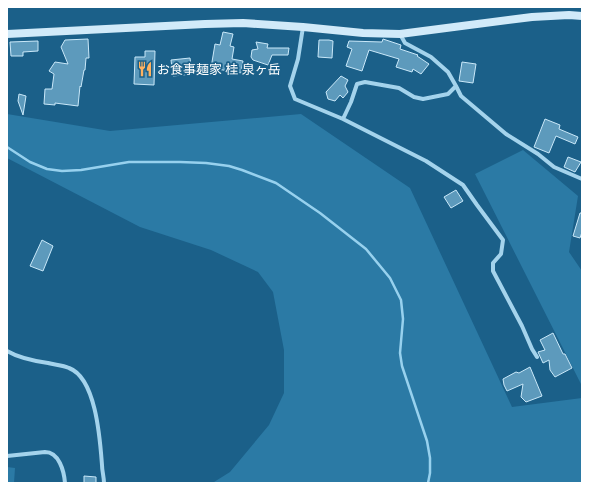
<svg xmlns="http://www.w3.org/2000/svg" width="589" height="490" font-family="Montserrat,'Noto Sans JP',sans-serif">
<style>
.green{fill:#2b7aa5}
.lines{fill:none;stroke-linecap:round;stroke-linejoin:round}
.stream{stroke:#97d1ee;stroke-width:2.5}
.building{fill:#5d9abc;stroke:#c9e8f9}
.minor{stroke:#a4d3ec;stroke-width:4}
.secondary{stroke:#d1eaf9;stroke-width:8}
.labels{text-anchor:middle;dominant-baseline:central;stroke-width:3.5;stroke-linejoin:round;paint-order:stroke}
.poi-label{font-size:13px;fill:#fff;stroke:#1b6089;text-anchor:start}
</style>
<rect width="100%" height="100%" fill="#1b6089"/>
<path class="green" d="M 7,114 L 110,131 L 301,114 L 410,188 L 512,407 L 582,398 L 582,483 L 209,483 L 214,482 L 230,472 L 269,425 L 284,393 L 284,350 L 273,292 L 258,272 L 211,250 L 140,227 L 7,158 Z
M 523,150 L 578,196 L 569,252 L 582,271 L 582,386 L 475,174 Z
M 7,467 L 15,468 L 14,483 L 7,483 Z"/>
<g class="lines">
<path class="stream" d="M 7,147 L 30,162 L 47,169 L 62,171 L 81,170 L 129,162 L 180,162 L 206,163 L 229,166 L 242,170 L 276,183 L 320,213 L 366,249 L 390,278 L 401,300 L 403,319 L 400,353 L 402,366 L 427,441 L 430,458 L 430,473 L 428,483"/>
</g>
<path class="building" d="M 223,32 L 233,34 L 230,46 L 234,47 L 232,59 L 243,61 L 241,73 L 211,68 L 215,44 L 220,45 Z
M 88,39 L 89,58 L 86,58 L 85,70 L 84,70 L 81,87 L 80,86 L 78,106 L 55,103 L 55,105 L 44,104 L 45,89 L 52,89 L 54,74 L 49,71 L 55,62 L 68,64 L 61,47 L 65,40 Z
M 383,39 L 401,45 L 400,49 L 418,55 L 417,56 L 429,64 L 421,74 L 413,69 L 412,72 L 396,67 L 399,59 L 369,50 L 362,71 L 346,66 L 352,49 L 347,47 L 349,41 L 382,42 Z
M 319,40 L 329,40 L 333,41 L 332,58 L 318,57 Z
M 38,41 L 38,51 L 23,52 L 23,56 L 11,56 L 10,42 Z
M 256,42 L 268,44 L 267,48 L 289,48 L 288,55 L 272,55 L 268,65 L 253,60 L 251,57 L 252,50 L 258,49 Z
M 145,51 L 155,51 L 154,85 L 134,84 L 135,57 L 145,57 Z
M 190,58 L 192,74 L 173,76 L 171,60 Z
M 462,62 L 476,64 L 473,83 L 459,81 Z
M 341,76 L 348,80 L 345,86 L 348,92 L 343,98 L 340,95 L 335,101 L 328,99 L 326,92 Z
M 19,94 L 26,96 L 23,115 L 18,101 Z
M 545,119 L 560,125 L 559,129 L 578,137 L 575,144 L 556,136 L 549,153 L 534,147 Z
M 568,157 L 581,162 L 575,172 L 564,167 Z
M 456,190 L 463,201 L 451,208 L 444,197 Z
M 580,213 L 582,213 L 582,232 L 580,238 L 573,236 Z
M 42,240 L 53,246 L 43,271 L 30,266 Z
M 553,333 L 563,354 L 565,354 L 572,368 L 555,377 L 550,370 L 549,360 L 543,363 L 538,352 L 545,350 L 540,340 Z
M 530,367 L 542,396 L 526,402 L 521,397 L 523,384 L 507,391 L 504,385 L 503,379 L 516,372 L 519,373 Z
M 84,476 L 96,477 L 96,483 L 84,483 Z"/>
<g class="lines">
<path class="minor" d="M 303,27 L 298,59 L 290,86 L 295,99 L 343,119 L 426,161 L 463,185 L 477,205 L 503,240 L 501,254 L 493,263 L 493,271 L 522,326 L 532,349 L 537,357
M 456,86 L 461,96 L 506,134 L 538,154 L 554,167 L 582,179
M 343,119 L 351,102 L 357,84 L 365,82 L 399,88 L 414,97 L 423,99 L 448,94 L 456,86 L 448,72 L 431,57 L 405,43 L 400,34
M 7,351 C 19,358 34,361 48,363 C 55,365 62,365 69,368 C 96,378 100,439 102,465 C 102,471 104,477 104,483
M 7,456 L 45,452 C 59,452 64,471 65,483"/>
<path class="secondary" d="M 7,34 L 205,24 L 243,23 L 303,27 L 363,33 L 400,34 L 532,17 L 569,15 L 582,16"/>
</g>
<defs>
<g id="restaurant-bare" transform="scale(1.2)"><path d="M-5-6h1v4h1v-4h1v4h1v-4h1v5L-1.5 .5V6h-2V.5L-5-1ZM5-6V6H3V1.5H1.5Q1.5-4 5-6Z" fill="#feb261" stroke="#1b6089" stroke-width="2.5" paint-order="stroke"/></g>
</defs>
<g fill-rule="evenodd">
<use href="#restaurant-bare" x="145" y="69"/>
</g>
<g class="labels">
<g class="poi-label">
<text x="157" y="69">お食事麺家 桂 泉ヶ岳</text>
</g>
</g>
<rect width="589" height="490" fill="none" stroke="#ffffff" stroke-width="16"/>
</svg>
